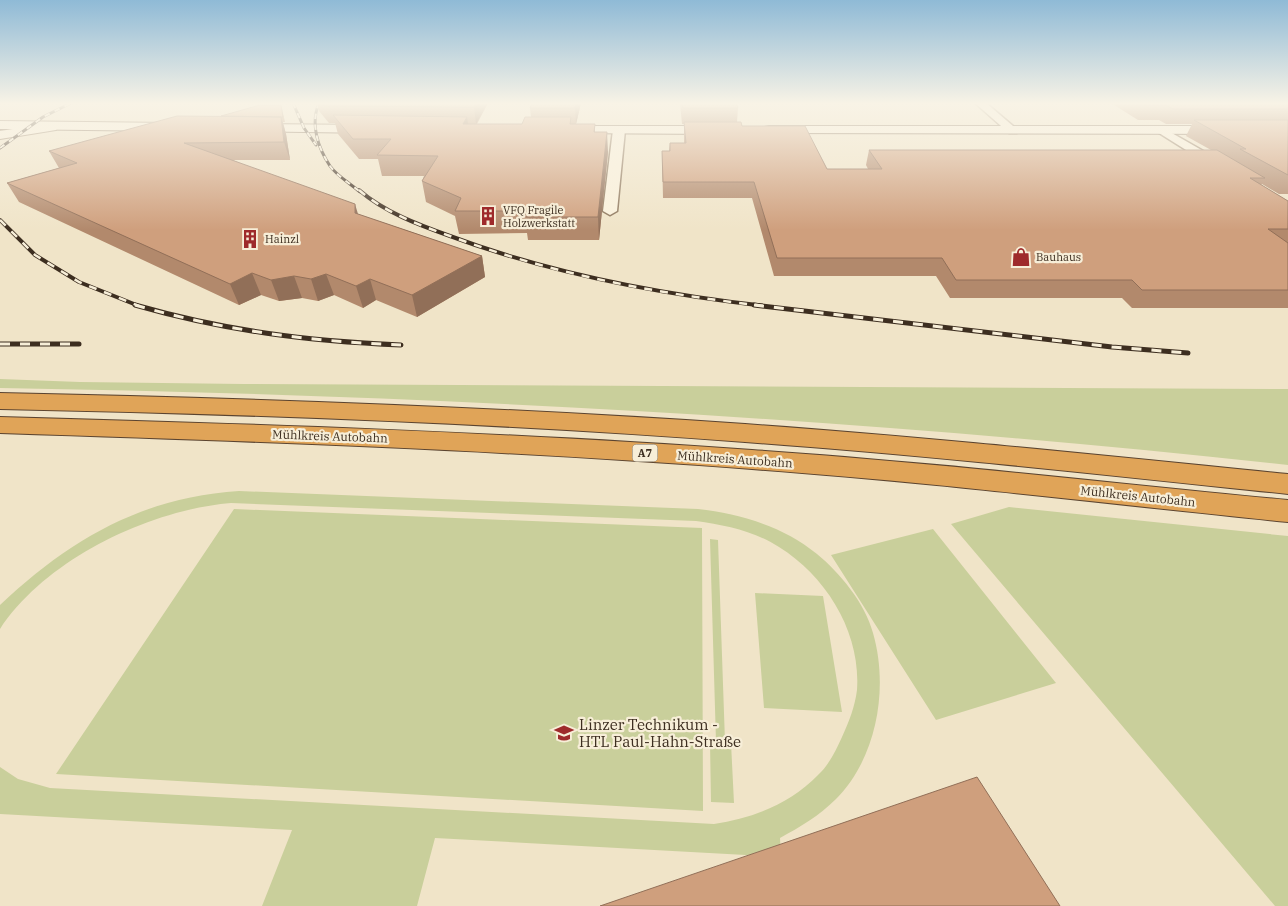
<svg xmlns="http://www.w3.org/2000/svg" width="1288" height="906" font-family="'IBM Plex Serif',serif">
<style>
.green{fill:#c9cf9b}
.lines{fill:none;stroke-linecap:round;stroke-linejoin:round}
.minor-casing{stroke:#8d765c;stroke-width:3}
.tertiary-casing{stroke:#8d765c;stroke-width:2}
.secondary-casing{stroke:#6f573f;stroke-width:2}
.motorway-casing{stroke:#5b4430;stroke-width:2}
.minor{fill:#faf1dc;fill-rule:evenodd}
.tertiary{fill:#faf1dc;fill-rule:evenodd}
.secondary{fill:#faf1dc;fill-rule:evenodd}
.motorway{fill:#e0a458;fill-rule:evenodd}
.rail-far2-casing{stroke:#3d2e20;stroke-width:3}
.rail-far1-casing{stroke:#3d2e20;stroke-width:4}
.rail-casing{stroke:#3d2e20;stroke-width:5}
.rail-far2{stroke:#f7eed8;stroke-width:2;stroke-dasharray:5.5;stroke-linecap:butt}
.rail-far1{stroke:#f7eed8;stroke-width:2.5;stroke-dasharray:8;stroke-linecap:butt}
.rail{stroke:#f7eed8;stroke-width:3;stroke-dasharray:10;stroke-linecap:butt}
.wall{fill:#b2896c}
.shaded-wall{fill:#916f58}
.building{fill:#cf9f7d;stroke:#916f58}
.labels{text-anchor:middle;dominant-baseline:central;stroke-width:4.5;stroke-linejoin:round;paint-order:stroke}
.far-poi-label{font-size:11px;fill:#3d2e20;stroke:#f7eed8;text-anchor:start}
.shield{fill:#f7eed8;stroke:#756857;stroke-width:1}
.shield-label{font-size:11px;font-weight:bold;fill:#3d2e20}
.street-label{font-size:12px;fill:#3d2e20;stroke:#f7eed8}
.near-poi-label{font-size:15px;fill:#3d2e20;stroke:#f7eed8;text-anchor:start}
</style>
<rect width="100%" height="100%" fill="#f0e4c8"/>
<path class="green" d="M 0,379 L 80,382 L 244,384 L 1288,389 L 1288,465 C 860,418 430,395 0,388 Z
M 239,491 L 698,509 C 740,514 783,526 817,554 C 840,573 865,603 873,633 C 889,688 877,758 836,799 C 819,816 800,827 780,838 L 781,857 L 435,838 L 417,906 L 262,906 L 292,830 L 0,814 L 0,767 L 18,779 L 50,788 L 714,824 C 753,818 790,804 818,775 C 829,765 836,750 842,737 C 849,722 855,706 857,690 C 861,633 827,577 779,547 C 754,531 725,525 696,521 L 231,503 C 149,510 46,559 0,629 L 0,605 C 69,540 142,497 239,491 Z
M 1009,507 L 1288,536 L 1288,906 L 1275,906 L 951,524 Z
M 234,509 L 702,528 L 703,811 L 56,774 Z
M 933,529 L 1056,683 L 936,720 L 831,555 Z
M 710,539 L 718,540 L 725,742 L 731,743 L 734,803 L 711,802 L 710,742 L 716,742 Z
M 755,593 L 823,596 L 842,712 L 764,708 Z"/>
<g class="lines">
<g class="minor-casing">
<path id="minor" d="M 975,103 L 986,103 L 1019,131 L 1017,133 L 1009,133 Z
M 619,127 L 625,130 L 617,211 L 610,215 L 603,211 L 613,130 Z
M 1163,128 L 1226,164 L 1228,167 L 1226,170 L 1218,170 L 1159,133 L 1157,131 L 1159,129 Z"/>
</g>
<g class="tertiary-casing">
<path id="tertiary" d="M 51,123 L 58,127 L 56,130 L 0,139 L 0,131 Z"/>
</g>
<g class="secondary-casing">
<path id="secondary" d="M 0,121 L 173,123 L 180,127 L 173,131 L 0,129 Z
M 246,124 L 373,125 L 380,129 L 373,133 L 241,131 L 239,128 L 241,125 Z
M 559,126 L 721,126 L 728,130 L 721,134 L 554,133 L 552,130 L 554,127 Z
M 769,126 L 1288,126 L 1288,134 L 764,133 L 762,130 L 764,127 Z"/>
</g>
<g class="motorway-casing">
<path id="motorway" d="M 0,393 C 249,398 497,407 745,424 C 927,437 1107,456 1288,474 L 1288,494 C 1107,475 927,455 745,442 C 497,423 249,414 0,409 Z
M 0,417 C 251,424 502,432 752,450 C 931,462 1109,483 1288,500 L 1288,522 C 1109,504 931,482 752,469 C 502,450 251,441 0,433 Z"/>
</g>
<use href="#minor" class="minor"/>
<use href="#tertiary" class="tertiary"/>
<use href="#secondary" class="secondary"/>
<use href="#motorway" class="motorway"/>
<g class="rail-far2-casing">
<path id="rail-far2" d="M 293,103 L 304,128 L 316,145
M 319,103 C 310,124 318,148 330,166 C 337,176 351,184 360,192
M 0,148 L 43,117 L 71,103"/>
</g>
<g class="rail-far1-casing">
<path id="rail-far1" d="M 359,190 C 384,212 419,225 450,236 C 552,274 658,294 765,306
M 0,220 L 35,255 L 79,282 L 139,306"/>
</g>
<g class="rail-casing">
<path id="rail" d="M 135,305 C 226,331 307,341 401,345
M 754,305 L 1112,347 L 1188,353
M 0,344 L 79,344"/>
</g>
<use href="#rail-far2" class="rail-far2"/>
<use href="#rail-far1" class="rail-far1"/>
<use href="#rail" class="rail"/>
</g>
<path class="wall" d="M 317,103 L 488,103 L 477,124 L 522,124 L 531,117 L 530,108 L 532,103 L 581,103 L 576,124 L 595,124 L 595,132 L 608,152 L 599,240 L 528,240 L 527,233 L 459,234 L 455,216 L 426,202 L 422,181 L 424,176 L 382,176 L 378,159 L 359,159 L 338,134 L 335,123 L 329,123 L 319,111 Z
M 680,103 L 736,103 L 738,108 L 737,122 L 742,126 L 827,169 L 868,169 L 866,165 L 869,150 L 1211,150 L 1186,136 L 1192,124 L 1166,124 L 1159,120 L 1138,120 L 1111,103 L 1288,103 L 1288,194 L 1279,194 L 1262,184 L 1261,185 L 1288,201 L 1288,308 L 1132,308 L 1122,298 L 950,298 L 936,276 L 774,276 L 752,198 L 663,198 L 662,151 L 669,151 L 670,143 L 684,143 L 684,124 L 682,124 Z
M 281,105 L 285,122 L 283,122 L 286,134 L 290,160 L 233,160 L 358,214 L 482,256 L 485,277 L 417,317 L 376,300 L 363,308 L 334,295 L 318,301 L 302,298 L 279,301 L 261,295 L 239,305 L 19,202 L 7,183 L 59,168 L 49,151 Z"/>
<path class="shaded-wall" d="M 476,103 L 488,103 L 476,124 L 474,107 Z
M 576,103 L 581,103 L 576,124 L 575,108 Z
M 281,117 L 286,134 L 290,160 L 284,142 Z
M 467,117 L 470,136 L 463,124 Z
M 607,132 L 608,152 L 599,240 L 598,217 Z
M 355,204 L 361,224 L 355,213 Z
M 482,256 L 485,277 L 417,317 L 412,295 Z
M 252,273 L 261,295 L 239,305 L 230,284 Z
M 326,274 L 334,295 L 318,301 L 311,279 Z
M 294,276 L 302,298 L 279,301 L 271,280 Z
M 370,279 L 376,300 L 363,308 L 356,286 Z"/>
<path class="building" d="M 322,103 L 476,103 L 474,107 L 324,106 Z
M 532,103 L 576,103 L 575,108 L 530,108 Z
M 682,103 L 736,103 L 738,108 L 683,108 Z
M 1142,103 L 1288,103 L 1288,109 L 1173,109 L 1166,105 L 1145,105 Z
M 260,105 L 281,105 L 283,117 L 221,116 Z
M 333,115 L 467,117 L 463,124 L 522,124 L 525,117 L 571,117 L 570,124 L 595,124 L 594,132 L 607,132 L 598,217 L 526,217 L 527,211 L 455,211 L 461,198 L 422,181 L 438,156 L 377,155 L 391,139 L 353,139 Z
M 177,116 L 281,117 L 284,142 L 184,143 L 355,204 L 355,213 L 482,256 L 412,295 L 370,279 L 356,286 L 326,274 L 311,279 L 294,276 L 271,280 L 252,273 L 230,284 L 7,183 L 77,163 L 49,151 Z
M 1194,120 L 1288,120 L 1288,175 L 1240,149 L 1246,149 Z
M 684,122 L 741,122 L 742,126 L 805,126 L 827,169 L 882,169 L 869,150 L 1217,150 L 1265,178 L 1250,178 L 1288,201 L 1288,229 L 1268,229 L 1288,243 L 1288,290 L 1142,290 L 1132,280 L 956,280 L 942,258 L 777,258 L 754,182 L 663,182 L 662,151 L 670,151 L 670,143 L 686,143 Z
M 977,777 L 1060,906 L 600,906 Z"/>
<linearGradient id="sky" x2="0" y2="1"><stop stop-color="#8fbad6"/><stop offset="0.45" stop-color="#f8f3e6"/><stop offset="1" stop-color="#f8f3e6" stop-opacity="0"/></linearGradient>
<rect width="1288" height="230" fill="url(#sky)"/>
<defs>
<g id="building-bare" transform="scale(1.5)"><path d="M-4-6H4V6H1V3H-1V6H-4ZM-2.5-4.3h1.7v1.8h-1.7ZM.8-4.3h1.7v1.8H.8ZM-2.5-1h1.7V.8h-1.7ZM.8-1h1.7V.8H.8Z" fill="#9e2a2b" stroke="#f7eed8" stroke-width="2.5" paint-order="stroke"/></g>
<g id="shop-bare" transform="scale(1.5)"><path d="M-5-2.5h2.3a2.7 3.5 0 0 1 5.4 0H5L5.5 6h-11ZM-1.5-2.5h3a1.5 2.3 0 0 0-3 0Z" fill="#9e2a2b" stroke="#f7eed8" stroke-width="2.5" paint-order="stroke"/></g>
<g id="school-bare" transform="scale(1.5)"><path d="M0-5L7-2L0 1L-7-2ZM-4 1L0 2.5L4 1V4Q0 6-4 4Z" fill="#9e2a2b" stroke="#f7eed8" stroke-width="2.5" paint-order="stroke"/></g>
</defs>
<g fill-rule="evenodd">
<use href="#building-bare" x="488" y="216"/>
<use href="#building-bare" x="250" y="239"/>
<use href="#shop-bare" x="1021" y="257"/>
<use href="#school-bare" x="564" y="733"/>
</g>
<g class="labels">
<g class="far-poi-label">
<text x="503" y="210">VFQ Fragile<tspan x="503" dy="13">Holzwerkstatt</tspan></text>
<text x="265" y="239">Hainzl</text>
<text x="1036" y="257">Bauhaus</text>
</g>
<rect class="shield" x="632.5" y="444.5" width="25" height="17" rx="4"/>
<g class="shield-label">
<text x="645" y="453">A7</text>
</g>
<g class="street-label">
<text transform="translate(330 436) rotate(2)">Mühlkreis Autobahn</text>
<text transform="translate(735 459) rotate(4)">Mühlkreis Autobahn</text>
<text transform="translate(1138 496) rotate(6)">Mühlkreis Autobahn</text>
</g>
<g class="near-poi-label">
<text x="579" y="724">Linzer Technikum -<tspan x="579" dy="17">HTL Paul-Hahn-Straße</tspan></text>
</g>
</g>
</svg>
